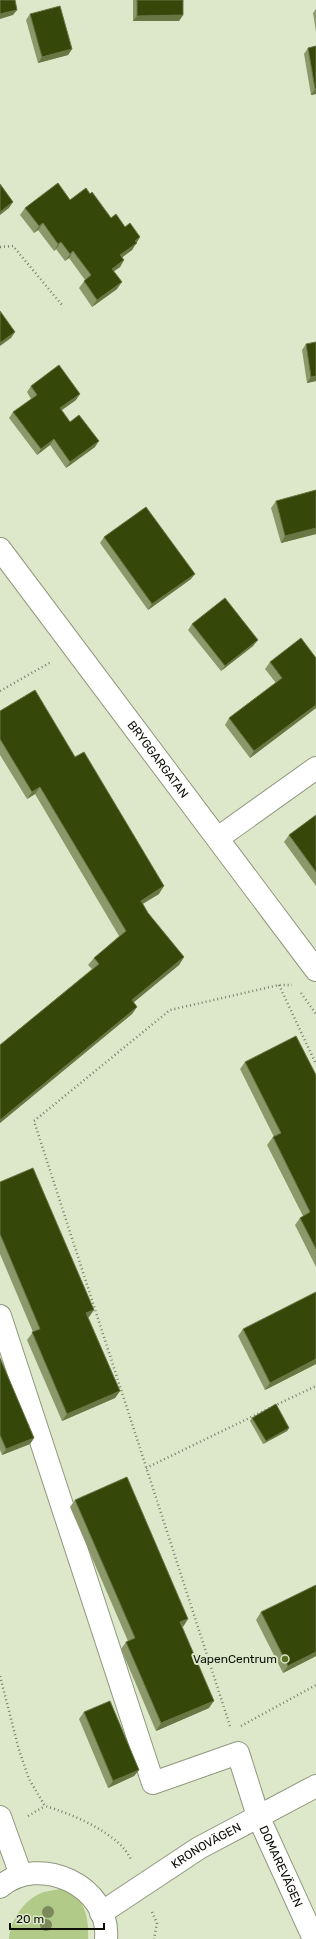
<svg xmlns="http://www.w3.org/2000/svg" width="316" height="1939" font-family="Rubik,sans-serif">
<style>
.green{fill:#b2ca87}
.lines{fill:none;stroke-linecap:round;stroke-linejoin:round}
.minor-casing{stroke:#8e987d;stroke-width:24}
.path{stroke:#78806d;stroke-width:2.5;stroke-dasharray:1 3;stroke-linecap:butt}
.minor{stroke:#fff;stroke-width:22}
.tree{fill:#7c895b}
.wall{fill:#8a986a}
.shaded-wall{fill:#687744}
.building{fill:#36470a;stroke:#687744}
.poi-dot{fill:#597122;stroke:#dde8cb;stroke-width:1.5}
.labels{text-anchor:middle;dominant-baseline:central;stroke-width:4;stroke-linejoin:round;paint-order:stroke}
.street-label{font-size:12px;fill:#0c1007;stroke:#dde8cb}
.poi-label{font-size:12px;fill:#0c1007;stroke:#dde8cb;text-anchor:end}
</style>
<rect width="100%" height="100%" fill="#dde8cb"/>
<path class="green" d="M 60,1889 C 64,1891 71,1892 74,1895 C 87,1905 89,1925 88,1939 L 9,1939 C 10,1920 25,1898 44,1892 C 49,1891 55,1890 60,1889 Z"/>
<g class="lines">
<g class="minor-casing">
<g id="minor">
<path id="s1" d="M 0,549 L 316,970"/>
<path d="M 218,838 L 316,768"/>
<path id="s2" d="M 0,1316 L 153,1783 L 238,1753 L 258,1816 L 314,1939"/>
<path d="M 0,1817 L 21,1875"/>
<path d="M 0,1887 C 39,1853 111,1886 106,1939"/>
<path id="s3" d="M 101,1913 L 199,1848 L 316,1786"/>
</g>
</g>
<path class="path" d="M 0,247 L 13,246 L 62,305
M 0,691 L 51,662
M 279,985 L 316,1064
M 301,993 L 316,1014
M 274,1406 L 316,1386
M 146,1468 L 270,1408
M 0,1676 L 19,1750 L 29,1779 L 45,1806 C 70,1813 121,1834 131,1860
M 230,1726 L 34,1121 L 170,1010 L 279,985 L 292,985
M 241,1726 L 316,1685
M 28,1816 L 45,1806
M 152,1912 L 157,1923 L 154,1939"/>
<use href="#minor" class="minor"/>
</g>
<g class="tree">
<circle cx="48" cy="1912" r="6"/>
<circle cx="46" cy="1925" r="6"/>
</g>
<path class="wall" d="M 133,0 L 183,0 L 183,15 L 179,21 L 133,21 Z
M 316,9 L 316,32 L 313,13 Z
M 30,14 L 72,49 L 68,55 L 38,63 L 26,20 Z
M 316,46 L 316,94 L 311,95 L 304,54 L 308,48 Z
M 90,194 L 111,218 L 140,237 L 132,250 L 122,257 L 124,260 L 120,267 L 114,271 L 117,289 L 92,307 L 79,288 L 85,280 L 69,258 L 65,261 L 56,249 L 54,251 L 38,230 L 34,233 L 20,215 L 25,208 L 70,200 Z
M 306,344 L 316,381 L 307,383 L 302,350 Z
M 31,386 L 76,400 L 62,410 L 70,422 L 95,447 L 66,468 L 50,445 L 37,455 L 9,418 L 13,412 L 31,399 L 27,392 Z
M 316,490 L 316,534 L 281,543 L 271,508 L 276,501 Z
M 104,537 L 191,579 L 148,610 L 100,543 Z
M 192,624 L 253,646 L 221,671 L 188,630 Z
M 270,662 L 316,708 L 250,758 L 225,725 L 229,718 L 276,683 L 265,669 Z
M 0,711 L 75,757 L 159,894 L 143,904 L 148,913 L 184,957 L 179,965 L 133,1002 L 137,1007 L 132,1014 L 0,1123 L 0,1045 L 92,969 L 88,965 L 94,958 L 119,936 L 35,794 L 27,799 L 0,755 Z
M 316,815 L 316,886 L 284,842 L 289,835 Z
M 245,1062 L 316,1075 L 316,1267 L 295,1225 L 300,1218 L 303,1216 L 267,1145 L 273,1137 L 274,1137 L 240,1069 Z
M 0,1182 L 88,1317 L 120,1391 L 115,1398 L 62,1421 L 27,1340 L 33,1332 L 0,1254 Z
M 243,1329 L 316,1364 L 265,1390 L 238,1336 Z
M 0,1358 L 34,1438 L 30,1444 L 2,1455 L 0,1450 Z
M 252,1418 L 289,1428 L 287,1431 L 263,1444 L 250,1421 Z
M 75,1500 L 182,1627 L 209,1708 L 156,1731 L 121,1649 L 126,1642 L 128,1641 L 70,1507 Z
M 261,1612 L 316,1656 L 283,1673 L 256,1620 Z
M 84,1712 L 139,1770 L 134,1776 L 108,1788 L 79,1719 Z"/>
<path class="shaded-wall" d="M 17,10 L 13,15 L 0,19 L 0,14 Z
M 183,15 L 179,21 L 133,21 L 137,16 Z
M 72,49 L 68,55 L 38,63 L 42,57 Z
M 315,89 L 316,89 L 316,94 L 311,95 Z
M 13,202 L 9,208 L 0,215 L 0,212 Z
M 43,223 L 38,230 L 34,233 L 39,226 Z
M 140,237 L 132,250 L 116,262 L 120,255 L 135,241 Z
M 61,242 L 56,249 L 54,251 L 58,244 Z
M 73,251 L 69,258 L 65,261 L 70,254 Z
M 124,260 L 120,267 L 107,276 L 112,269 Z
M 122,282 L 117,289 L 92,307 L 97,300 Z
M 15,332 L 11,338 L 0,346 L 0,343 Z
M 316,376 L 316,381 L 307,383 L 311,377 Z
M 80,394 L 76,400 L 56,414 L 60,408 Z
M 54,439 L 50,445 L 37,455 L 41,449 Z
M 99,441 L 95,447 L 66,468 L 70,462 Z
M 316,528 L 316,534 L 281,543 L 285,536 Z
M 195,574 L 191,579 L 148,610 L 152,604 Z
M 258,640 L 253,646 L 221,671 L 225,666 Z
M 316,705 L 316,708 L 250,758 L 254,751 Z
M 40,787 L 35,794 L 27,799 L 32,792 Z
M 164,886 L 159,894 L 135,908 L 141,901 Z
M 184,957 L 179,965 L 127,1008 L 132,1000 Z
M 137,1007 L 132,1014 L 0,1123 L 0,1120 Z
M 94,1310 L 89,1317 L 81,1320 L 86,1313 Z
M 316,1359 L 316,1364 L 265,1390 L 270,1383 Z
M 120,1391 L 115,1398 L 62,1421 L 67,1414 Z
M 289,1428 L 287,1431 L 263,1444 L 266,1441 Z
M 34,1438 L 30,1444 L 2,1455 L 6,1449 Z
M 188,1619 L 183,1627 L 180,1622 Z
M 316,1652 L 316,1656 L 283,1673 L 288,1666 Z
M 214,1701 L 209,1708 L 156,1731 L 161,1723 Z
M 139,1770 L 134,1776 L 108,1788 L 113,1781 Z"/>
<path class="building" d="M 0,0 L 15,0 L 17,10 L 0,14 Z
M 137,0 L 183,0 L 183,15 L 137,16 Z
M 60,6 L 72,49 L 42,57 L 30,14 Z
M 316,46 L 316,89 L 315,89 L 308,48 Z
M 58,183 L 70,200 L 86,188 L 90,194 L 92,192 L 111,218 L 116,214 L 125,227 L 130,223 L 140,237 L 135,241 L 137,243 L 120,255 L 124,260 L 112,269 L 122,282 L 97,300 L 84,281 L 91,275 L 73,251 L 70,254 L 61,242 L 58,244 L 43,223 L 39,226 L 25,208 Z
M 0,184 L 13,202 L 0,212 Z
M 0,311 L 15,332 L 0,343 Z
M 316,342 L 316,376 L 311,377 L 306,344 Z
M 59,365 L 80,394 L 60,408 L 70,422 L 79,415 L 99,441 L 70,462 L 54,439 L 41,449 L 13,412 L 37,395 L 31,386 Z
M 316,490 L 316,528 L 285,536 L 276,501 Z
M 146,507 L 195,574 L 152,604 L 104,537 Z
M 225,598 L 258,640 L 225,666 L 192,624 Z
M 301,638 L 316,658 L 316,705 L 254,751 L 229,718 L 282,678 L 270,662 Z
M 35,690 L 75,757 L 84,752 L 164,886 L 141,901 L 148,913 L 184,957 L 132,1000 L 137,1007 L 0,1120 L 0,1045 L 99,964 L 94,958 L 126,931 L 40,787 L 32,792 L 0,739 L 0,711 Z
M 316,815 L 316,872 L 289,835 Z
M 296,1036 L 316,1075 L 316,1249 L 300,1218 L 310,1212 L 273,1137 L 281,1133 L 245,1062 Z
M 33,1168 L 94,1310 L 86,1313 L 120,1391 L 67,1414 L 32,1332 L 40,1329 L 0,1234 L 0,1182 Z
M 316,1292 L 316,1359 L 270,1383 L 243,1329 Z
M 0,1358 L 34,1438 L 6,1449 L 0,1435 Z
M 276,1404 L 289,1428 L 266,1441 L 252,1418 Z
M 127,1477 L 188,1619 L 180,1622 L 214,1701 L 161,1723 L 126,1642 L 135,1638 L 75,1500 Z
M 316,1585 L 316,1652 L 288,1666 L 261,1612 Z
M 110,1701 L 139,1770 L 113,1781 L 84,1712 Z"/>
<circle class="poi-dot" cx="285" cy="1659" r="4"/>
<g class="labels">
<g class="street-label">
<text stroke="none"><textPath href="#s1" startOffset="263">BRYGGARGATAN</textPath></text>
<text stroke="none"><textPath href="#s3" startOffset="125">KRONOVÄGEN</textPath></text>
<text stroke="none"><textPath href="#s2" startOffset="703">DOMAREVÄGEN</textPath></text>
</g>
<g class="poi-label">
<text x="277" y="1659">VapenCentrum</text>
</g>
</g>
<path d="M10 1923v6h94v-6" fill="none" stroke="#0c1007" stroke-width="2"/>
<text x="16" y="1923" font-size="12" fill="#0c1007" stroke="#dde8cb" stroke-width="3" paint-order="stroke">20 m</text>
</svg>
